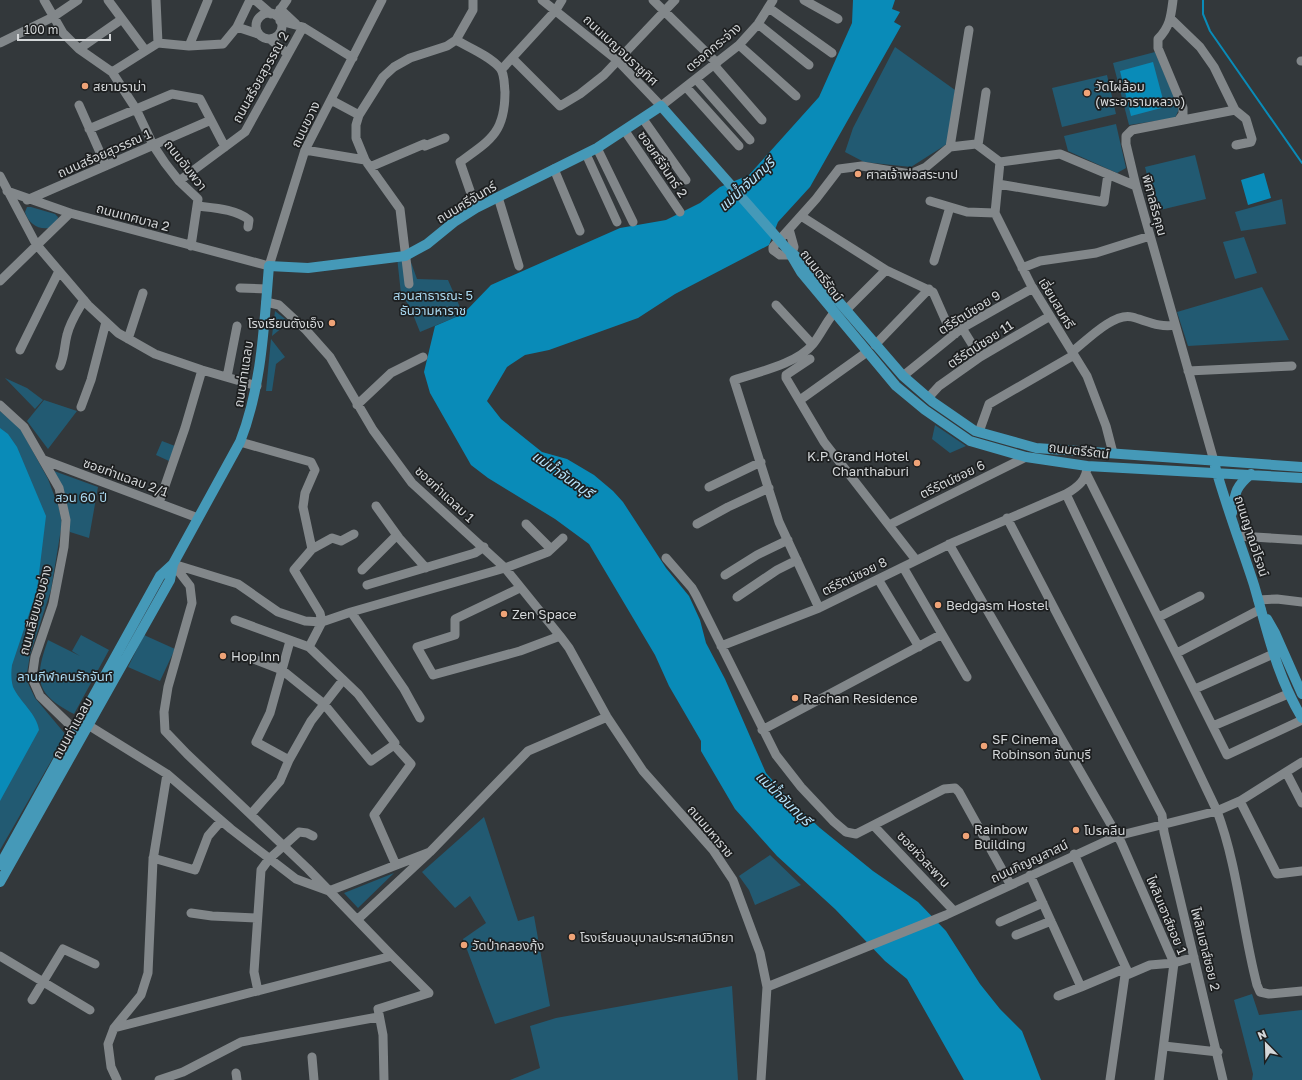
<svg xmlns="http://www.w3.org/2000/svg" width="1302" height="1080" font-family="'Golos Text','Noto Sans Thai',sans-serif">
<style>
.green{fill:#225a72}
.water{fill:#098bb8}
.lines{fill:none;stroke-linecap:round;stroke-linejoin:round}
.stream{stroke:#098bb8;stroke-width:2}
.minor{stroke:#82878a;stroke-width:9}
.major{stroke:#4599b8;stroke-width:10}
.poi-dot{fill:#efa377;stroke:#1d1f20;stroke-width:1.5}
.labels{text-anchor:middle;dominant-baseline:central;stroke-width:3.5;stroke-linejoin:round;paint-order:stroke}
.street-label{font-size:13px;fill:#d4d7d9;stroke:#1d1f20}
.poi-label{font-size:13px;fill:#d4d7d9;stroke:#1d1f20;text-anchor:start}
.park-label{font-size:13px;fill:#aad9f1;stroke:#1d1f20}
.water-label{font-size:14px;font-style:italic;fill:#b5e4fc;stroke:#1d1f20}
</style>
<rect width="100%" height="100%" fill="#33383b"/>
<path class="green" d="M 895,47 L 955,90 L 947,144 L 911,167 L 864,162 L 845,152 L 853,128 Z
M 1155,52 L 1179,109 L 1175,118 L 1129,125 L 1113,63 Z
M 1107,75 L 1116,114 L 1062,127 L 1052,88 Z
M 1116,124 L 1126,168 L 1117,173 L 1068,151 L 1064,136 Z
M 1195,155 L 1206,199 L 1156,211 L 1145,167 Z
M 1282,199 L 1286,224 L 1241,231 L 1235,212 Z
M 27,207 L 31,207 L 55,214 L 58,217 L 57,221 L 49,228 C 38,230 28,223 25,212 Z
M 1244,237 L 1257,273 L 1235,279 L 1223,242 Z
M 408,254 L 417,279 L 448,280 L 463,314 L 420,332 L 410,307 L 401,294 L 397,257 Z
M 1262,287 L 1289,340 L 1188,346 L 1177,312 Z
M 275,311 L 289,322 L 272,336 Z
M 271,339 L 285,357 L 276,364 L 272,391 L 266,391 Z
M 5,378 L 27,388 L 43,400 L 35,409 Z
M 44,400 L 77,411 L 48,449 L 27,421 Z
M 0,411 L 20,428 L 48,479 L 59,508 L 62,523 L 51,590 L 30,655 L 26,679 L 35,698 L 66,735 L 0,850 Z
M 935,425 L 966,446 L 950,453 L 932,439 Z
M 162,441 L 175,446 L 169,461 L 156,455 Z
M 54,471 L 98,487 L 89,538 L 70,532 Z
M 81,635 L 109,650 L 74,714 C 35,694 34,679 48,640 L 80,656 L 72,651 Z
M 144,635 L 175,649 L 160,681 L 128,667 Z
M 484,817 L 518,921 L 534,916 L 550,1006 L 495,1024 L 463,939 L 486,923 L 470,896 L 455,908 L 422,872 Z
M 770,855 L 801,885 L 755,905 L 749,890 L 739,876 Z
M 394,873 L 358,908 L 344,893 Z
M 732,986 L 738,1080 L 510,1080 L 540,1068 L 530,1026 L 556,1018 Z
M 1252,994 L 1259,1015 L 1302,1010 L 1302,1080 L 1252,1080 L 1253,1074 L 1234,1000 Z"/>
<path class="water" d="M 853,0 L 895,0 L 892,9 L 900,12 L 894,22 L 901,26 L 810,187 L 778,222 L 769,245 L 675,294 L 638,318 L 549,350 L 525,355 L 507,367 L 487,401 L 501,419 L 542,452 L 567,459 L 594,475 L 613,491 L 623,502 L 666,568 L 689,596 L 700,620 L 706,643 L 725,679 L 766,773 L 791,801 L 820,828 L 873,871 L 918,902 L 946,931 L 980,984 L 1000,1009 L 1022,1031 L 1041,1080 L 964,1080 L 907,979 L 885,961 L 835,909 L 777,856 L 735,809 L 701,751 L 701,741 L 669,686 L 655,655 L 589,544 L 555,519 L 488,478 L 471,465 L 430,393 L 424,372 L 435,326 L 463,314 L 491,285 L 620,228 L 666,220 L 700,203 L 720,187 L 749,175 L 819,97 L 852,23 Z
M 1153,62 L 1165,107 L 1131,116 L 1120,71 Z
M 1264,173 L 1271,198 L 1248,205 L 1241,180 Z
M 0,428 L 8,434 L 17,447 L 46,516 L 37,590 L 12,665 C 11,672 11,680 13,687 C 20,702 37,714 39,730 L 0,801 Z"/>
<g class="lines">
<path class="stream" d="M 1203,0 L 1203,14 L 1210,31 L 1302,163"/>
<path class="minor" d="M 44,0 L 63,33 L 79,49 L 112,72 L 136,109 L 153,145 L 165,163 L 179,181 L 198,199 L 191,246
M 108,0 L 145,50
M 156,0 L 158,43
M 255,0 L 271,14
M 542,0 L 617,60 L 661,106 L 739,45 L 758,24 L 773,0
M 653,0 L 717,63
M 804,0 L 838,19
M 1173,0 C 1171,16 1170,27 1158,39 L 1158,48 L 1183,108 L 1183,114 L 1178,121 L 1132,130 L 1126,136 L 1126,144 L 1136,186 L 1214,461
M 769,8 L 832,53
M 280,9 L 296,24
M 278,13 L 287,0
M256 26a13 13 0 1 1 26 0a13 13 0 1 1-26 0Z
M 1171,19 L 1200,47 L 1214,67 L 1235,110 L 1178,121
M 280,21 L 303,27 L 353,58
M 758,24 L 809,65
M 237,27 L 258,34
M 270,39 L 288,54
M 456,40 C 470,48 490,56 500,68 C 505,74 504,85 505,92 C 505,132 491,140 460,162 L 476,208
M 0,43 L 53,17 L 78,0
M 739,45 L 796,96
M 189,46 L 208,0
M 79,49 L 122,19
M 512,58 L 560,106 L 580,94 L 604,75 L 675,0
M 1301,61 L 1302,61
M 714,65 L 762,120
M 502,69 L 556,10 L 562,0
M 112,72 L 158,43 L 189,46 L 223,44 L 237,27 L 250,0
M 696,79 L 750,140
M 686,87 L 739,146
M 331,100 L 359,115
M 79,105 L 106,166
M 1235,110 L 1246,119 L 1252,139 L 1251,142 L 1236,145
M 643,119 L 686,180
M 89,129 L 172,94 L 200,99 L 225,147
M 625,131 L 680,212
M 978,145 L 986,92
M 950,147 L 969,30
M 597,148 L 633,222
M 305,150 L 365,160
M 586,154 L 617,222
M 1000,162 L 995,213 L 1031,285 L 1087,376 L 1106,426 L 1113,453
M 370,167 L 424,144 L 425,146 L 445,138
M 554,169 L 580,231
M 0,176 L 36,244 L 88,305 L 118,333 L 155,354 L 202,370 L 257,386
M 179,181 L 245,132 L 303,27
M 998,184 L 1104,202 L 1108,174
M 7,191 L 70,213 L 269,266 L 305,150 L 382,0
M 498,197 L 519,266
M 27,200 L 211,120
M 930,201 L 967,212 L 995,213
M 197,206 C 213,208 236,209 249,220 L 248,227
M 801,216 L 886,270 L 933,292 L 948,326 L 955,334
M 789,229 L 794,247 L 792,253
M 791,255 L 780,255 L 773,250 L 773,247 L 816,199 L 839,169 L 862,166 L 910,174 L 926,167 L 950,147 L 976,144 L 1000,162 L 1060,154 L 1136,186
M 934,261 L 950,207
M 1022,268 L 1040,261 L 1096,253 L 1150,236
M 0,281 L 70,213
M 409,284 L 400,209 L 365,160 L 356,138 L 356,125 L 359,115 L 383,77 L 394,67 L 410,58 L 447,46 L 456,40 L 473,10 L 473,0
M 240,288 L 267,289
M 266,302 L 279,305 L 306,330 L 330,357 L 373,430 L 412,483 L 505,568 L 560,636 L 569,648 L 607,717 L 643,771 L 713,850 L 733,880 L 760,953 L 767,987 L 761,1080
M 776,305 L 812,344
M 846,310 L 886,270
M 834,313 C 826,322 821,334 813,344 C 797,364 758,372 734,380 L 779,522 L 819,608 L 952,543 L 1066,494 C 1078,487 1087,480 1087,466
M 962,328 L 980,357
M 128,339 L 143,293
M 875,345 L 929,289
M 20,350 L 59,271
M 1072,352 C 1086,341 1114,312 1132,317 C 1147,321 1160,328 1175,325
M 810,359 L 786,375 L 786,378 L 824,442 L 916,560
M 60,366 C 65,355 64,346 67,335 C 70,322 77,312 84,300
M 1188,371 L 1292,366
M 903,376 L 962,328 L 1033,288
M 227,377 L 237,326
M 928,398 L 939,386 L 980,357 L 1050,316
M 800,400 L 867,352
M 0,405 L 24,427 L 59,488 L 66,520 L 64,547 L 53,604 L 35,657 L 32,678 L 40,696 L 75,730
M 357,405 L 391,373 L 423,357
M 81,407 L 91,380 L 106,322
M 979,432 L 989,404 L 1074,355
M 240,442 L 311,462 L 315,470 L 305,493 L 303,507 L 312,549 L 294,570 L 320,613 L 322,622 L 309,647
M 44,460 L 198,518
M 1087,475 L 1227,755 L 1302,720
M 709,487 L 761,462
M 1066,494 L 1217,811 C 1238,867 1242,928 1257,985 L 1260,992 L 1269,994 L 1302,991
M 159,503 L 185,428 L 202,370
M 376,506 L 399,538 L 426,568
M 1007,518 L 1162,815 L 1164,832 L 1223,1080
M 526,524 L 551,549
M 697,524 L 728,507 L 769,488
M 889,525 L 1026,457
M 1238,536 L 1302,540
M 949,544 L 1121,842 L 1174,963 L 1159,1080
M 312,549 L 332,538 L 341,541 L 354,534
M 666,558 L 692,588 L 696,595 L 776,755 L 801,787 L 833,821 L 846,832 L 856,834 L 944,789 L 955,788 L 959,792 L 1010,884
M 173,564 L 190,586 L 192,603 L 168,687 L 164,712 L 165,731 L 187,754 L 308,869 L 392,956 L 429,993 L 378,1009 L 383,1035 L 384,1080
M 173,564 L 238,584 L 278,612 L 305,621 L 322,622 L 351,612 L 505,568 L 548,552 L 563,538
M 903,567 L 967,677
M 362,570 L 397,535
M 725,575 L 757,555 L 788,540
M 878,579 L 919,647
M 367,585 L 475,553 L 484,547
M 520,588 L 455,619 L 455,635 L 417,647 L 433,675 L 520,651 L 560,636
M 737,597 L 777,570 L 797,560
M 1258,600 L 1277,599 L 1302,602
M 351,612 L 404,689 L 420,718
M 1159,617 L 1200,596
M 235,620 L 309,647 L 358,694 L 395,743 L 394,745 L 411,764 L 374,815 L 396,865
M 721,646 L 819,608
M 1177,653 L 1261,609
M 251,658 L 282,670 L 324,704 L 371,761 L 394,745
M 1195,689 L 1273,654
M 88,725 L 167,774 L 231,829 L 296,879 L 329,891 L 430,852
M 1213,726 L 1288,694
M 762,730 L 942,634
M 289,760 L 256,742 L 270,713 L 290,641
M 1286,772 L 1302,803
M 1240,801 L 1277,874 L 1302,871
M 251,814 L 280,781 L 289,760 L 311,721 L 343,680
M 874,826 L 954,911
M 1074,854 L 1126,968 L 1110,1080
M 153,858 L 195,870 L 208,836 L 221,821
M 1030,875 L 1081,987 L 1126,968 L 1129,974 L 1150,965 L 1174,963 L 1194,957
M 191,913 L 212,916 L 257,918
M 357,920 L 430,852 L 528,751 L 607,717
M 1000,922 L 1043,903
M 1016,935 L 1051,921
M 0,956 L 90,1010
M 767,987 L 946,915 L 1117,836 L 1217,811 L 1240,801 L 1302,762
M 258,991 L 254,972 L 261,870 L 269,859 L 299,832 L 307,833 L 313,836
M 1058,996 L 1081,987
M 32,1000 L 63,949 L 95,964
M 114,1028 L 392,956
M 1164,1046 L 1218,1052
M 312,1057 L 314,1080
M 236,1073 L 237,1080
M 117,1080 L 111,1067 L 108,1044 L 114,1028 L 141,995 L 148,973 L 153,860 L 167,774
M 159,1080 L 183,1072 L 241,1042 L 378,1017"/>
<path class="major" d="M 791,255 L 801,272 L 896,386 L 925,410 L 970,441 L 1026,457 L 1087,466 L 1302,478
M 1215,466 C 1226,506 1241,545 1254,585 C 1268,633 1276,674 1302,718
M 1232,513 C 1235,493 1235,487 1251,474
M 1267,619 L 1275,633 L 1302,694
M 0,865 L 160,576 L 173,564
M 0,882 L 170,580 L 173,564 L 240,442 C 262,386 264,325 269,266 L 308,268 L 405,256 L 427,244 L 454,222 L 476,208 L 597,148 L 661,106 L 788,250 L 808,266 L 903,376 L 933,402 L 975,431 L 1036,448 L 1302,467"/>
</g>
<g class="poi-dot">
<circle cx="85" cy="86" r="4"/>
<circle cx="1087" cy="93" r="4"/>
<circle cx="858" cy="174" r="4"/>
<circle cx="332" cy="323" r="4"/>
<circle cx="917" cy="463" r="4"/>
<circle cx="938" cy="605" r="4"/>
<circle cx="504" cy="614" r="4"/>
<circle cx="223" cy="656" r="4"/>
<circle cx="795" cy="698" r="4"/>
<circle cx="984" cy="746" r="4"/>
<circle cx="1076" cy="830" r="4"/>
<circle cx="966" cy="836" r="4"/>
<circle cx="572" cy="937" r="4"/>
<circle cx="464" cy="945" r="4"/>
</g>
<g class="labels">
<g class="street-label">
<text transform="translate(713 47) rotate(-40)">ตรอกกระจ่าง</text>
<text transform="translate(621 50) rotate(43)">ถนนเบญจมราชูทิศ</text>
<text transform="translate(260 77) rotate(-61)">ถนนสร้อยสุวรรณ 2</text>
<text transform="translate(305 124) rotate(-64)">ถนนขวาง</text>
<text transform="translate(104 153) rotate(-24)">ถนนสร้อยสุวรรณ 1</text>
<text transform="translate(663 164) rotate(56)">ซอยศรีจันทร์ 2</text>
<text transform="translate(186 165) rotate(52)">ถนนอัมพวา</text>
<text transform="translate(466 202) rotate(-31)">ถนนศรีจันทร์</text>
<text transform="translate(1155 205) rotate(75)">พิศาลธีรคุณ</text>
<text transform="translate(133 217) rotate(15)">ถนนเทศบาล 2</text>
<text transform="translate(822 275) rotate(53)">ถนนตรีรัตน์</text>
<text transform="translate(1057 303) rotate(59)">เอี่ยมสมศรี</text>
<text transform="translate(969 312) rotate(-32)">ตรีรัตน์ซอย 9</text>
<text transform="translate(980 344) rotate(-33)">ตรีรัตน์ซอย 11</text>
<text transform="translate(243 374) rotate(-81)">ถนนท่าแฉลบ</text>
<text transform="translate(1079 450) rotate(7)">ถนนตรีรัตน์</text>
<text transform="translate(126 477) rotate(20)">ซอยท่าแฉลบ 2/1</text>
<text transform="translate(952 479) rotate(-26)">ตรีรัตน์ซอย 6</text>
<text transform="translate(445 494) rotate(43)">ซอยท่าแฉลบ 1</text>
<text transform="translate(1252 536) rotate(72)">ถนนญาณวิโรจน์</text>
<text transform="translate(854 576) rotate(-26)">ตรีรัตน์ซอย 8</text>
<text transform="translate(35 610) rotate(-75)">ถนนเลียบขอบอ่าง</text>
<text transform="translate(72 728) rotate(-61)">ถนนท่าแฉลบ</text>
<text transform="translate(711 831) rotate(50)">ถนนมหาราช</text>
<text transform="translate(924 859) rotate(47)">ซอยหัวสะพาน</text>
<text transform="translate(1029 861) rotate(-25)">ถนนภิญญสาสน์</text>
<text transform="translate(1167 915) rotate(67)">ไพลินเฮาส์ซอย 1</text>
<text transform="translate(1206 949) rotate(76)">ไพลินเฮาส์ซอย 2</text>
</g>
<g class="poi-label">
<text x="93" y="86">สยามราม่า</text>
<text x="1095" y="86">วัดไผ่ล้อม<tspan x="1095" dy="15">(พระอารามหลวง)</tspan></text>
<text x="866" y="174">ศาลเจ้าพ่อสระบาป</text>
<text x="324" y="323" text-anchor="end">โรงเรียนตังเอ็ง</text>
<text x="909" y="456" text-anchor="end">K.P. Grand Hotel<tspan x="909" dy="15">Chanthaburi</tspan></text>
<text x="946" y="605">Bedgasm Hostel</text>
<text x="512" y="614">Zen Space</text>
<text x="231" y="656">Hop Inn</text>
<text x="803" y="698">Rachan Residence</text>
<text x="992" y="739">SF Cinema<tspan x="992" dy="15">Robinson จันทบุรี</tspan></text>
<text x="974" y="829">Rainbow<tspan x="974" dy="15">Building</tspan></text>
<text x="1084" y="830">โปรคลีน</text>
<text x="580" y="937">โรงเรียนอนุบาลประศาสน์วิทยา</text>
<text x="472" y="945">วัดป่าคลองกุ้ง</text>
</g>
<g class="park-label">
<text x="433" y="295">สวนสาธารณะ 5<tspan x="433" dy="15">ธันวามหาราช</tspan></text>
<text x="81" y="497">สวน 60 ปี</text>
<text x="65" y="676">ลานกีฬาคนรักจันท์</text>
</g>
<g class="water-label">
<text transform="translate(746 184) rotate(-43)">แม่น้ำจันทบุรี</text>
<text transform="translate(563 474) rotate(35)">แม่น้ำจันทบุรี</text>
<text transform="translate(784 798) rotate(44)">แม่น้ำจันทบุรี</text>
</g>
</g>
<g transform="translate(1266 1044) rotate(337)" stroke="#1d1f20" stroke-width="3" paint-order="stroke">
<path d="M0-3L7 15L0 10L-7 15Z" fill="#d4d7d9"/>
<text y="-6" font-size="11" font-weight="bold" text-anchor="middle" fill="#d4d7d9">N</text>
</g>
<path d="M18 34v6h92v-6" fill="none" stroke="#d4d7d9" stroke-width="2"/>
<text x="24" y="34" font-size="12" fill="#d4d7d9" stroke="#1d1f20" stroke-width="3" paint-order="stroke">100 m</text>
</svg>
